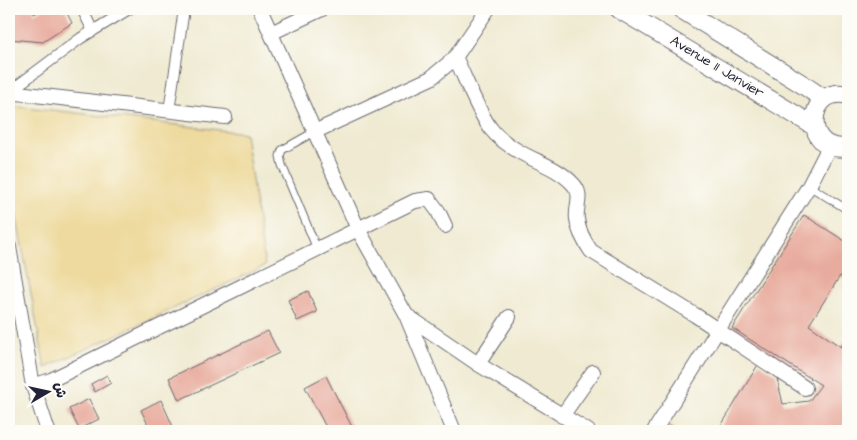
<svg xmlns="http://www.w3.org/2000/svg" width="857" height="440" font-family="'Architects Daughter','Playpen Sans Arabic',sans-serif">
<style>
.sand{fill:#eeda9e;stroke:#887e6c}
.building{fill:#e8ac9e}
.lines{fill:none;stroke-linecap:round;stroke-linejoin:round}
.service-casing{stroke:#6a6870;stroke-width:9}
.pedestrian-casing{stroke:#6a6870;stroke-width:12}
.minor-casing{stroke:#6a6870;stroke-width:16}
.tertiary-casing{stroke:#6a6870;stroke-width:20}
.service{stroke:#fff;stroke-width:7}
.pedestrian{stroke:#fff;stroke-width:10}
.minor{stroke:#fff;stroke-width:14}
.tertiary{stroke:#fff;stroke-width:18}
.labels{text-anchor:middle;dominant-baseline:central;stroke-width:4;stroke-linejoin:round;paint-order:stroke}
.street-label{font-size:14px;fill:#22223b;stroke:#fdfcf7}
</style>
<rect width="100%" height="100%" fill="#fdfcf7"/>
<filter id="ink" filterUnits="userSpaceOnUse"><feTurbulence type="fractalNoise" baseFrequency=".02" numOctaves="2"/><feDisplacementMap in="SourceGraphic" scale="10" xChannelSelector="R" yChannelSelector="G"/><feConvolveMatrix kernelMatrix="1 2 1 2 8 2 1 2 1" color-interpolation-filters="sRGB"/></filter>
<filter id="wash" filterUnits="userSpaceOnUse"><feTurbulence type="fractalNoise" baseFrequency=".0096" numOctaves="4" result="noise"/><feDisplacementMap in="SourceGraphic" scale="20" xChannelSelector="R" yChannelSelector="G"/><feGaussianBlur stdDeviation="1.12" result="paint"/><feColorMatrix in="noise" values="0 0 0 0 0 0 0 0 0 0 0 0 0 0 0 0 0 1.4 0 .05"/><feComposite in="paint" operator="in"/></filter>
<g filter="url(#wash)">
<rect width="100%" height="100%" fill="#efead1"/>
<path class="sand" d="M 9,105 L 245,133 L 265,266 L 45,368 L 9,177 Z"/>
<g id="blocks">
<path class="building" d="M 9,9 L 34,9 L 34,14 L 43,9 L 65,9 L 72,23 L 43,42 L 9,39 Z
M 96,9 L 107,9 L 98,13 Z
M 804,215 L 848,243 L 848,281 L 840,276 L 809,325 L 841,347 L 848,336 L 848,431 L 718,431 L 759,363 L 776,374 L 783,404 L 809,401 L 821,385 L 732,328 Z
M 308,291 L 317,312 L 297,321 L 288,300 Z
M 268,331 L 279,353 L 179,400 L 169,378 Z
M 107,375 L 111,383 L 95,392 L 91,384 Z
M 326,376 L 354,431 L 328,431 L 305,387 Z
M 89,399 L 99,419 L 79,429 L 69,409 Z
M 161,400 L 175,431 L 151,431 L 141,410 Z
M 670,425 L 678,431 L 666,431 Z"/>
</g>
</g>
<g filter="url(#ink)">
<use href="#blocks" fill-opacity="0" stroke="#6a6870" stroke-width="1"/>
<g class="lines">
<g class="service-casing">
<path id="service" d="M 314,132 L 282,150 L 280,156 L 282,165 L 317,249
M 809,186 L 848,210"/>
</g>
<g class="pedestrian-casing">
<path id="pedestrian" d="M 82,9 L 93,31
M 9,92 L 81,38 L 129,9
M 169,111 L 184,9"/>
</g>
<g class="minor-casing">
<path id="minor" d="M 260,9 L 358,229 L 406,315 L 478,364 L 588,431
M 271,33 L 322,9
M 455,57 C 465,77 478,112 491,129 C 498,138 508,145 518,151 C 536,162 559,168 573,184 C 584,195 575,206 577,219 C 578,231 584,241 591,251 L 695,315 L 805,388
M 9,92 L 225,117
M 314,132 L 431,78 L 454,59 L 488,9
M 9,247 L 33,386 L 48,431
M 406,315 L 454,431
M 478,364 L 509,317
M 33,386 L 51,380 L 415,201 L 429,199 L 438,211 L 445,226
M 562,416 L 593,372
M 654,431 L 809,186 L 830,145"/>
</g>
<g class="tertiary-casing">
<path id="tertiary" d="M 619,9 L 814,126
M 681,9 L 802,84 L 824,99
M 848,95 C 806,84 801,155 848,147"/>
</g>
<use href="#service" class="service"/>
<use href="#pedestrian" class="pedestrian"/>
<use href="#minor" class="minor"/>
<use href="#tertiary" class="tertiary"/>
</g>
</g>
<g class="labels">
<g class="street-label">
<text transform="translate(717 67) rotate(31)">Avenue 11 Janvier</text>
</g>
</g>
<rect width="857" height="440" fill="none" stroke="#fdfcf7" stroke-width="30"/>
<g transform="translate(48 392) rotate(81)" stroke="#fdfcf7" stroke-width="4" paint-order="stroke">
<path d="M0-4L9 19L0 12L-9 19Z" fill="#22223b"/>
<text y="-8" font-size="14" font-weight="bold" text-anchor="middle" fill="#22223b">ش</text>
</g>
</svg>
